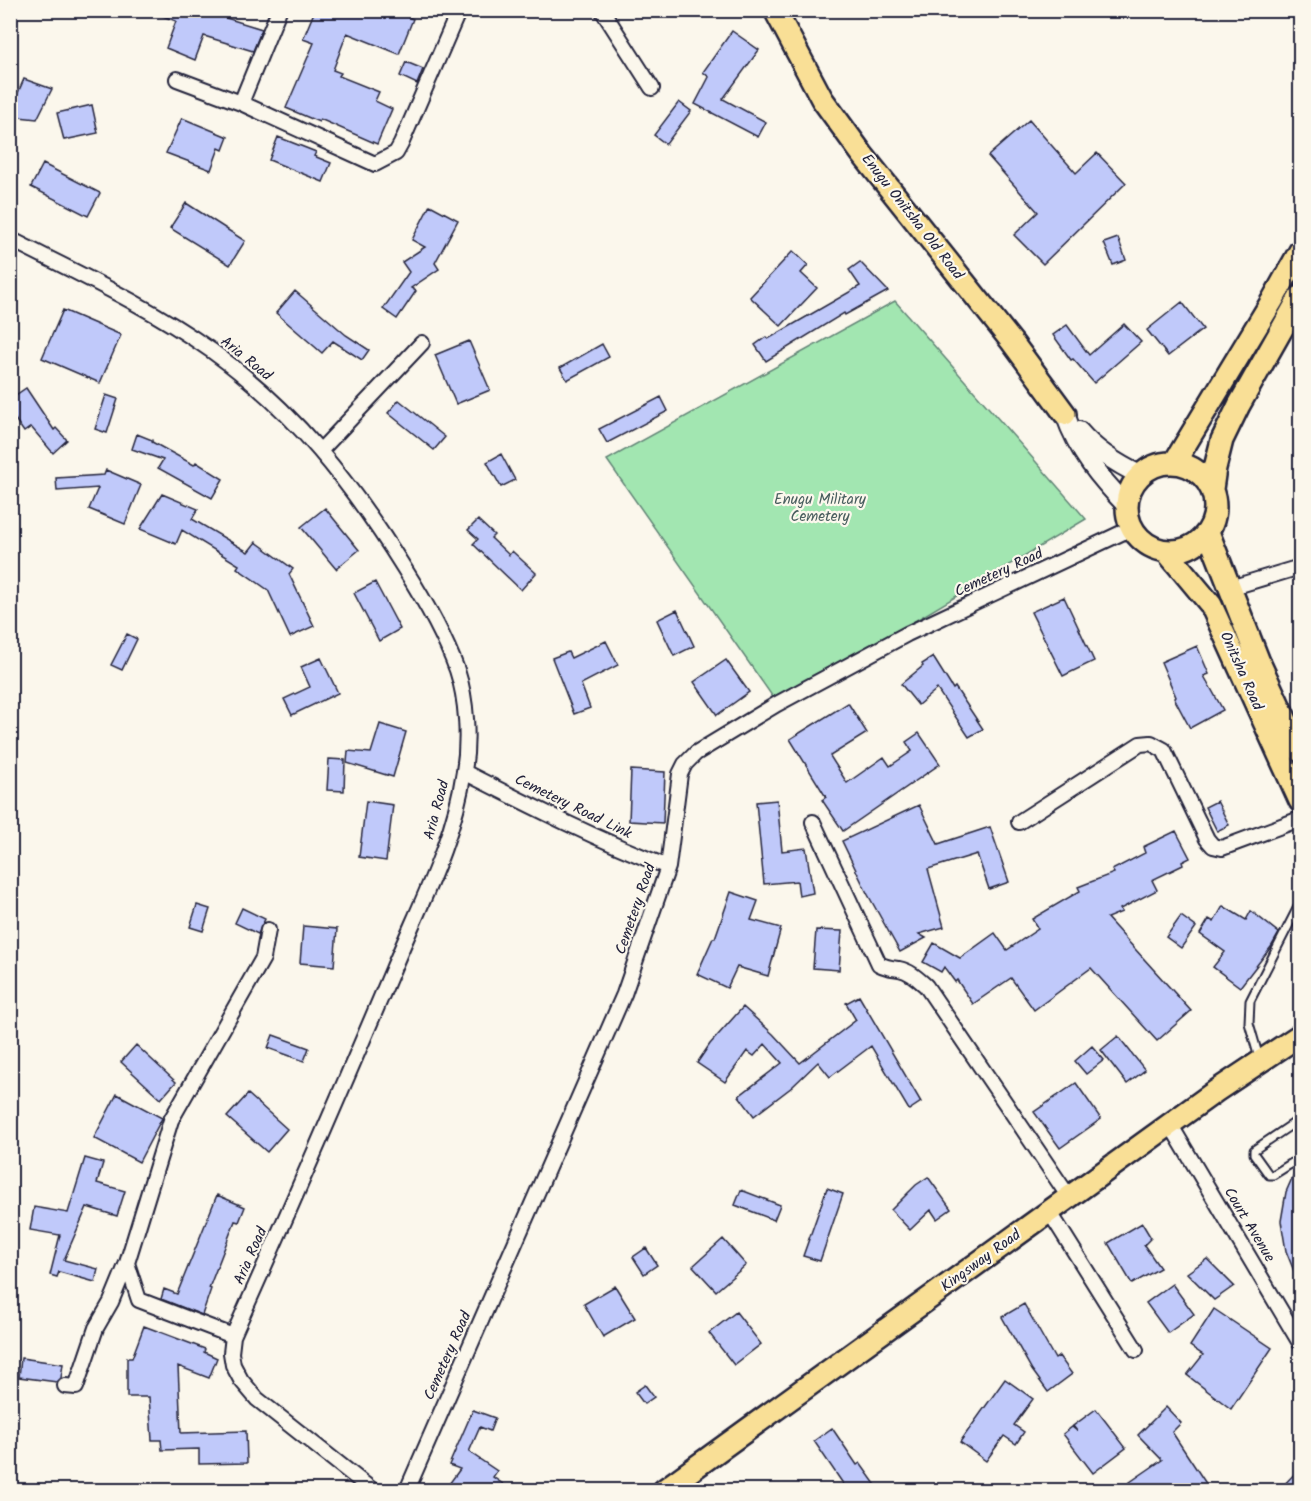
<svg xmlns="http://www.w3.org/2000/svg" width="1311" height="1501" font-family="Kalam,sans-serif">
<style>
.green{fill:#a2e6b1;stroke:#628476;stroke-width:1.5}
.building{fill:#c0c9fa;stroke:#22223b;stroke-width:1.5}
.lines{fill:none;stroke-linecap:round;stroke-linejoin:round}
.lane-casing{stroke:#22223b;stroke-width:11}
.street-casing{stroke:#22223b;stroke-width:18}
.secondary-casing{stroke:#22223b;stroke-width:22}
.primary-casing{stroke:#22223b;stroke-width:26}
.lane{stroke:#fbf7ec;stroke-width:7}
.street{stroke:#fbf7ec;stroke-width:14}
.secondary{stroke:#fbf7ec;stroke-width:18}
.primary{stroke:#f9df96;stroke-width:21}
.labels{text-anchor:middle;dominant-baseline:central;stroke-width:4.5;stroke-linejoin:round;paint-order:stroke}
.street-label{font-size:15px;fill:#22223b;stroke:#fbf7ec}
.park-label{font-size:15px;fill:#485d5e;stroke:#fbf7ec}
</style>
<rect width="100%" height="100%" fill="#fbf7ec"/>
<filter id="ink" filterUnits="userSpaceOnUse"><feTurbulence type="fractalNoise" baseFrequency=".0167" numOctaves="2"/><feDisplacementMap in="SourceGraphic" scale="12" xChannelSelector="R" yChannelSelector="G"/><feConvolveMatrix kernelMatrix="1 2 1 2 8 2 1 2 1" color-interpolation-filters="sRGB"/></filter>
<g filter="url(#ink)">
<path class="green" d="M 895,301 L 1086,519 L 777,703 L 607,460 Z"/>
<path class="building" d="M 152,10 L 214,10 L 213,14 L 262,29 L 253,51 L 204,36 L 195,60 L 166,48 L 176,21 L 152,12 Z
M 315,10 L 391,10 L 413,19 L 399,54 L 347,33 L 333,70 L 341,73 L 339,76 L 379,92 L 375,101 L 392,109 L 377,144 L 320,119 L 319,122 L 286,108 L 314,43 L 303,39 Z
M 732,31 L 759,50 L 723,99 L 766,122 L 758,137 L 695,104 L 709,77 L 703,72 Z
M 406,62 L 423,69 L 417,84 L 400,76 Z
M 24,79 L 52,89 L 37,119 L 19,117 L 10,111 Z
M 679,102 L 691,111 L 666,144 L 654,135 Z
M 92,105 L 98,133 L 64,140 L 57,113 Z
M 182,118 L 228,137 L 223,150 L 219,148 L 211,170 L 166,153 Z
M 1029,120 L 1076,173 L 1097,153 L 1126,183 L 1043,264 L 1014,235 L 1038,212 L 988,156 Z
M 278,137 L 316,152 L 314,156 L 331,163 L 323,182 L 269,160 Z
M 43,164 L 100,193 L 88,216 L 31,187 Z
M 186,203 L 245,241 L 230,265 L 170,228 Z
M 430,205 L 458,220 L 435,263 L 439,269 L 411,288 L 416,291 L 397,319 L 383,309 L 409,272 L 402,262 L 425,247 L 412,240 Z
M 1118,238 L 1126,260 L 1113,265 L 1104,243 Z
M 793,251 L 808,265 L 801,273 L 817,288 L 781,326 L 750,297 Z
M 860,262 L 888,291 L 845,315 L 844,313 L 766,361 L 755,345 L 766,337 L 768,339 L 860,286 L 849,270 Z
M 295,291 L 346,335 L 369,350 L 362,360 L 333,341 L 322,353 L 276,313 Z
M 1182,302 L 1203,329 L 1168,356 L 1147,330 Z
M 63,310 L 121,335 L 100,383 L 42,358 Z
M 1124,324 L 1141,342 L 1094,383 L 1073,359 L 1071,360 L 1053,335 L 1067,325 L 1089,355 Z
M 469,341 L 490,390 L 456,404 L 435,355 Z
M 602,344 L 609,357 L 567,380 L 560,368 Z
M 26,388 L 54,430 L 56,428 L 67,440 L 53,453 L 31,427 L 24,432 L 10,412 L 10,399 Z
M 106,395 L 118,399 L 107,433 L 95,429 Z
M 661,397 L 668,411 L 607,443 L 599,429 Z
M 399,400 L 445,437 L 434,450 L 388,413 Z
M 137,434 L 152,440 L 152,442 L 194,465 L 196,462 L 223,479 L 212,498 L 158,468 L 163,460 L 132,449 Z
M 501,454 L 515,480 L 501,487 L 487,462 Z
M 106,470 L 141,485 L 125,524 L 89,509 L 98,488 L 57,491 L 56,478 L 104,475 Z
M 162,494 L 198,509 L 192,519 L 248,552 L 256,542 L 293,569 L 289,574 L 314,626 L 290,637 L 268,590 L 237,568 L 239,565 L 182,530 L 176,544 L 140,529 Z
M 325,508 L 359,550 L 336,569 L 301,527 Z
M 478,520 L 494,535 L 491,538 L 509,555 L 512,551 L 536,573 L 521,590 L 473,544 L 478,539 L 468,530 Z
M 375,582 L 400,629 L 379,641 L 354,593 Z
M 1064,597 L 1094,661 L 1063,676 L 1031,612 Z
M 677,610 L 694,646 L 674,656 L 657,620 Z
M 127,634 L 137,639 L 122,670 L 111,665 Z
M 606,641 L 618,665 L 581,684 L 590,708 L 574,714 L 552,658 L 568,652 L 571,658 Z
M 1197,646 L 1209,674 L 1204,676 L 1223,710 L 1190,728 L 1174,698 L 1176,697 L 1161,662 Z
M 933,657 L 953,689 L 955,687 L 983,729 L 969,737 L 937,689 L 918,705 L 901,684 L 923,666 L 922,664 Z
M 321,658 L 338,693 L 292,715 L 284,699 L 310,687 L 301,667 Z
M 726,660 L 749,692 L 717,715 L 694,682 Z
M 848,703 L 867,733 L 830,756 L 847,783 L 884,757 L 890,766 L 912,751 L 906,742 L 919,733 L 940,764 L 843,831 L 822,800 L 826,797 L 790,739 Z
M 380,724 L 406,732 L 393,777 L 347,763 L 348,751 L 371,753 Z
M 329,759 L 345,760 L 344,791 L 327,790 Z
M 631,770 L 665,772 L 663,823 L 629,821 Z
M 777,800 L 782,851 L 806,848 L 813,893 L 799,896 L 797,881 L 764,884 L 756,802 Z
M 366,801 L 393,805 L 386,861 L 359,857 Z
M 1217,801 L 1229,825 L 1217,831 L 1205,807 Z
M 919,805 L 938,844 L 990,827 L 1009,882 L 989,889 L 977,854 L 928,869 L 944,927 L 919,934 L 926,938 L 900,952 L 867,893 L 842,841 Z
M 1176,831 L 1190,858 L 1182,862 L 1183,865 L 1152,880 L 1157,890 L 1120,909 L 1122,912 L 1107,918 L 1191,1011 L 1157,1041 L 1091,968 L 1034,1010 L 1011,978 L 973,1004 L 957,980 L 955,982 L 944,967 L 941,972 L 923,962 L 934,943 L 960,958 L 995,933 L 1007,950 L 1038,929 L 1032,919 L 1080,891 L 1078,887 L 1114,873 L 1112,870 L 1145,853 L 1143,847 Z
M 731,892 L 758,901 L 751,920 L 781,928 L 768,976 L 737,967 L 727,988 L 697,974 L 713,938 L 715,938 Z
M 197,905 L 210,909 L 203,931 L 190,927 Z
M 1223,906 L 1246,920 L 1251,911 L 1279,933 L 1271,947 L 1240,987 L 1213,967 L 1225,952 L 1200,934 L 1209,919 L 1214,922 Z
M 242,908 L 265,919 L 258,934 L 235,923 Z
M 1181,916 L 1196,927 L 1181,948 L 1166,937 Z
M 303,926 L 337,929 L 334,966 L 300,963 Z
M 816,930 L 842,931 L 839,970 L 813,968 Z
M 859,996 L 921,1102 L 909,1110 L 871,1046 L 830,1077 L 818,1062 L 792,1087 L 754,1116 L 739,1096 L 782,1063 L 765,1044 L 754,1056 L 747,1051 L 725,1082 L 697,1063 L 710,1044 L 743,1007 L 773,1034 L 800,1063 L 856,1020 L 846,1003 Z
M 273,1035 L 309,1048 L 304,1061 L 268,1048 Z
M 1118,1036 L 1145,1070 L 1127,1084 L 1101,1050 Z
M 136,1045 L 176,1082 L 161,1099 L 121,1062 Z
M 1092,1046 L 1104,1060 L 1086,1074 L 1075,1061 Z
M 1076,1083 L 1101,1119 L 1060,1148 L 1034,1112 Z
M 117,1094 L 162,1118 L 139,1162 L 94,1138 Z
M 248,1094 L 287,1129 L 267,1152 L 227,1117 Z
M 85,1158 L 103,1163 L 97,1183 L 125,1191 L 117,1216 L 87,1207 L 64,1260 L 98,1269 L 95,1282 L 59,1272 L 57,1277 L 50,1275 L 60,1235 L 30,1230 L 34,1207 L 68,1213 Z
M 1300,1164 L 1300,1286 L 1286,1251 L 1281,1221 L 1286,1192 L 1297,1167 Z
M 928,1177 L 951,1209 L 937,1219 L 931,1210 L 910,1230 L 891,1210 L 916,1185 Z
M 827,1188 L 843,1194 L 820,1261 L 803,1256 Z
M 741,1190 L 780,1205 L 774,1220 L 735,1205 Z
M 217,1195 L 245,1207 L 239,1222 L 235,1221 L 209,1288 L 211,1289 L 202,1315 L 161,1299 L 164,1289 L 177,1294 Z
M 1142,1223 L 1151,1238 L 1144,1245 L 1160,1268 L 1132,1284 L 1108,1243 Z
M 723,1239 L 746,1265 L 716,1291 L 693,1266 Z
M 646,1248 L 657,1265 L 644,1274 L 633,1257 Z
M 1207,1259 L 1234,1286 L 1214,1300 L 1187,1273 Z
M 1172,1284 L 1194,1314 L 1168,1333 L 1146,1303 Z
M 615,1286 L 635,1318 L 603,1337 L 584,1304 Z
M 1024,1304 L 1055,1359 L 1059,1356 L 1072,1374 L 1048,1392 L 1032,1370 L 1002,1317 Z
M 1214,1309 L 1272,1348 L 1231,1409 L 1187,1375 L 1203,1355 L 1190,1346 Z
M 736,1312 L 761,1344 L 734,1365 L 709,1333 Z
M 144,1326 L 205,1349 L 204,1352 L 217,1358 L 209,1378 L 178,1366 L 181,1433 L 246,1431 L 247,1463 L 199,1464 L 199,1449 L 162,1450 L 161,1440 L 152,1440 L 149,1397 L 127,1397 L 127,1358 L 132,1358 Z
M 21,1358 L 63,1364 L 61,1378 L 57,1382 L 19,1377 Z
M 1005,1379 L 1033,1399 L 1014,1425 L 1024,1432 L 1016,1444 L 1004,1436 L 986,1461 L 960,1442 Z
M 645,1385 L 654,1397 L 644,1404 L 635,1392 Z
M 1166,1407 L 1181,1423 L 1172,1432 L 1211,1491 L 1117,1491 L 1162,1460 L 1138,1435 Z
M 1096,1409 L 1126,1448 L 1093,1473 L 1063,1434 L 1072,1427 L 1077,1431 L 1073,1426 Z
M 473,1410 L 495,1418 L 490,1431 L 480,1427 L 469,1452 L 497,1471 L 493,1477 L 513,1491 L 459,1491 L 449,1484 L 460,1469 L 449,1465 Z
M 832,1428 L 857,1465 L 860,1463 L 880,1491 L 848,1491 L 814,1441 Z
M 1300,1468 L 1300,1491 L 1278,1491 Z"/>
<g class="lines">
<g class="lane-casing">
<path id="lane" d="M 1259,1058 L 1249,1023 L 1250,1001 L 1300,903
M 1300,1119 L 1254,1150 L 1254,1154 L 1269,1175 L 1273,1175 L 1300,1158"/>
</g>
<g class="street-casing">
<path id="street" d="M 602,10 L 652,88
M 177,79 L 241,103 L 375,164 L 396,153 L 401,144 L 459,10
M 241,103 L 279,10
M 10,239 C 79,274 149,306 212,351 C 294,410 351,483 404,568 C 423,598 445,637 457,670 C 467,700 469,740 464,771 C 454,841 420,904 393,969 C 341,1092 288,1214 233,1336 L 231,1353 L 233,1365 L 241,1380 L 257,1399 L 372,1490
M 321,450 L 422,343
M 1230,588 L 1300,567
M 464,772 C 531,806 598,840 668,867
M 813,822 L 879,964 C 887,968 891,968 899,969 C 910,971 918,979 926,986 L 1069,1197
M 1019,822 L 1140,744 L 1151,743 L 1164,750 L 1207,839 L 1213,846 L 1222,848 L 1300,819
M 1170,1124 L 1300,1343
M 1049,1211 L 1136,1350
M 233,1336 L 139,1300 L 127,1263 L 171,1120 L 263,958 L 268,930
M 65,1386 L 76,1387 L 96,1328 L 111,1302 L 127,1263
M 682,1477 L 689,1490
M 407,1490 L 624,994 L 668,867 L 680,774 L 685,764 L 696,753 L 777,704 L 907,634 L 1132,528"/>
</g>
<g class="secondary-casing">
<path id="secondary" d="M 1065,414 C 1078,452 1100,478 1127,506
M 1079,431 C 1096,451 1117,464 1140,475"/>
</g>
<g class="primary-casing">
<path id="primary" d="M 775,10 L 822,99 L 862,154 L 1012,342 L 1065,414
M1127 507a44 44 0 1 1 88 0a44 44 0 1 1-88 0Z
M 1174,463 L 1272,301 L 1300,251
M 1212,489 L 1215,468 L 1222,440 L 1239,405 L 1300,297
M 1208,532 L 1259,662 L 1300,751
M 1166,551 L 1211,605 L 1300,801
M 664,1490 L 1216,1091 L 1300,1035"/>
</g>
<use href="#lane" class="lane"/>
<use href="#street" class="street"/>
<use href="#secondary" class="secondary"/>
<use href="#primary" class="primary"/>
</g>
</g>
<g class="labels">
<g class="street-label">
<text transform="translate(912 217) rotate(52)">Enugu Onitsha Old Road</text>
<text transform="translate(246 359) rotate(39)">Aria Road</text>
<text transform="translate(999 573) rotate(-25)">Cemetery Road</text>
<text transform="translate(1241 671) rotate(66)">Onitsha Road</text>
<text transform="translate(573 807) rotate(26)">Cemetery Road Link</text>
<text transform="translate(437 810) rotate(-75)">Aria Road</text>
<text transform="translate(636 909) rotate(-71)">Cemetery Road</text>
<text transform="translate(1249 1225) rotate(59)">Court Avenue</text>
<text transform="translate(251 1256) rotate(-66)">Aria Road</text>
<text transform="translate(981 1261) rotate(-36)">Kingsway Road</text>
<text transform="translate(448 1356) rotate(-66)">Cemetery Road</text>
</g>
<g class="park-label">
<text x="820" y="500">Enugu Military<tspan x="820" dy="17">Cemetery</tspan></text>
</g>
</g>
<rect width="1311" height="1501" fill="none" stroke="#fbf7ec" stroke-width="36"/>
<rect x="18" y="18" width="1275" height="1465" fill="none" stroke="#22223b" stroke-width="2" filter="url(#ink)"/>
</svg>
